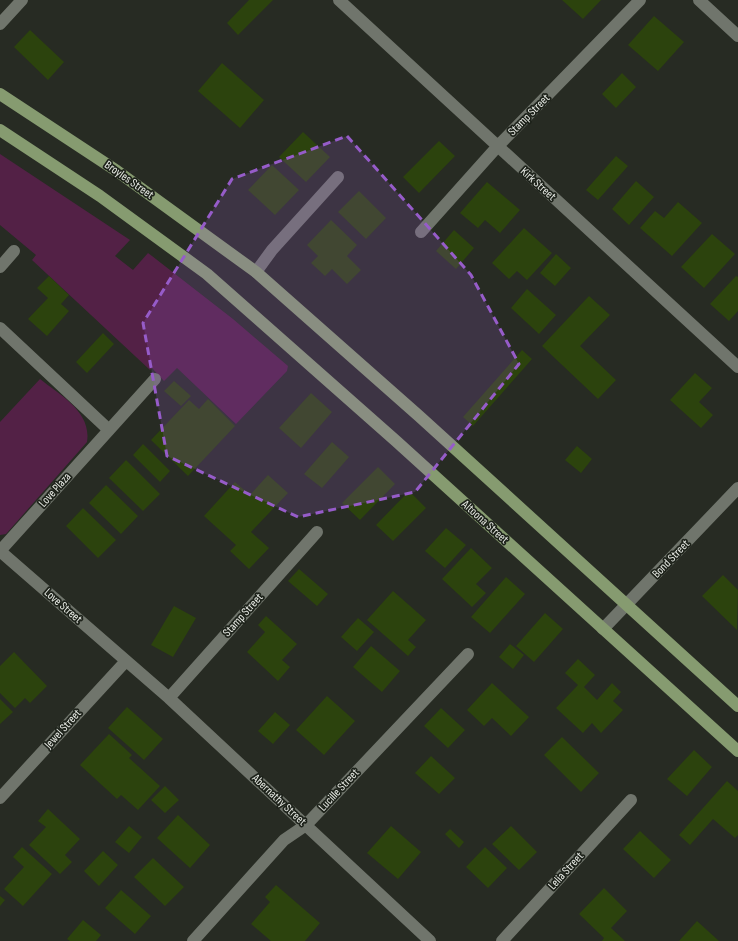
<svg xmlns="http://www.w3.org/2000/svg" width="738" height="941" font-family="'Sofia Sans Condensed',sans-serif">
<style>
.green{fill:#532146}
.building{fill:#2c430d}
.lines{fill:none;stroke-linecap:round;stroke-linejoin:round}
.minor{stroke:#70756c;stroke-width:12}
.major{stroke:#869b70;stroke-width:12}
.marked{fill:#965cc9;fill-opacity:0.2;stroke:#965cc9;stroke-width:3;stroke-dasharray:8 5;stroke-linejoin:round}
.labels{text-anchor:middle;dominant-baseline:central;stroke-width:3.5;stroke-linejoin:round;paint-order:stroke}
.street-label{font-size:12px;fill:#e9ece6;stroke:#1d221a}
</style>
<rect width="100%" height="100%" fill="#272b23"/>
<path class="green" d="M 0,154 L 130,240 L 115,256 L 133,270 L 148,253 L 152,256 L 233,319 L 288,366 L 287,371 L 236,424 L 177,368 L 164,381 L 152,368 L 150,370 L 32,260 L 36,255 L 0,225 Z
M 40,379 C 60,395 92,412 87,442 L 6,534 L 0,535 L 0,422 Z"/>
<path class="building" d="M 249,0 L 273,0 L 238,35 L 227,23 Z
M 562,0 L 601,0 L 583,19 Z
M 654,16 L 684,42 L 658,71 L 628,45 Z
M 30,30 L 64,62 L 48,80 L 14,47 Z
M 222,63 L 264,100 L 240,128 L 198,91 Z
M 622,73 L 636,87 L 616,108 L 602,94 Z
M 303,132 L 330,157 L 306,182 L 279,157 Z
M 439,141 L 455,156 L 419,193 L 403,177 Z
M 616,156 L 628,166 L 598,200 L 586,190 Z
M 272,165 L 299,190 L 275,215 L 248,190 Z
M 636,181 L 654,197 L 629,225 L 612,209 Z
M 487,182 L 520,210 L 500,233 L 485,220 L 478,228 L 460,213 Z
M 359,191 L 386,218 L 366,239 L 338,212 Z
M 678,202 L 702,223 L 672,256 L 640,228 L 655,211 L 664,218 Z
M 331,220 L 357,245 L 347,256 L 361,270 L 347,284 L 332,269 L 325,276 L 311,263 L 318,256 L 307,245 Z
M 524,228 L 552,253 L 527,280 L 517,271 L 509,279 L 492,263 Z
M 454,230 L 474,248 L 456,269 L 436,251 Z
M 712,234 L 735,254 L 704,288 L 681,267 Z
M 556,254 L 571,268 L 555,286 L 540,273 Z
M 49,276 L 69,295 L 61,304 L 69,311 L 47,336 L 28,319 L 48,298 L 37,288 Z
M 736,276 L 738,277 L 738,311 L 729,321 L 710,304 Z
M 527,289 L 556,315 L 539,334 L 511,308 Z
M 589,296 L 610,315 L 580,346 L 616,380 L 598,399 L 542,346 Z
M 103,333 L 114,344 L 87,373 L 76,362 Z
M 522,350 L 532,359 L 473,426 L 463,417 Z
M 695,373 L 712,388 L 699,402 L 713,415 L 701,428 L 670,400 Z
M 174,381 L 191,396 L 181,406 L 164,391 Z
M 311,393 L 332,412 L 301,448 L 279,428 Z
M 208,399 L 235,426 L 188,476 L 151,440 L 189,400 L 199,409 Z
M 332,442 L 349,457 L 322,488 L 304,474 Z
M 143,444 L 170,471 L 160,482 L 133,455 Z
M 577,446 L 592,459 L 581,473 L 565,460 Z
M 126,460 L 160,494 L 143,511 L 109,478 Z
M 378,467 L 395,484 L 360,520 L 342,503 Z
M 268,475 L 288,493 L 251,532 L 269,548 L 249,569 L 230,551 L 236,545 L 204,516 L 235,482 L 250,495 Z
M 106,485 L 138,516 L 121,534 L 89,503 Z
M 409,491 L 426,508 L 393,541 L 376,525 Z
M 83,508 L 116,540 L 98,558 L 66,526 Z
M 446,528 L 466,545 L 445,568 L 425,551 Z
M 471,548 L 492,568 L 476,584 L 486,593 L 472,607 L 442,579 Z
M 299,569 L 328,594 L 317,606 L 288,581 Z
M 723,575 L 738,590 L 737,630 L 702,596 Z
M 506,577 L 525,594 L 490,633 L 471,617 Z
M 393,591 L 426,620 L 408,640 L 416,647 L 408,656 L 367,620 Z
M 174,606 L 196,618 L 173,657 L 151,645 Z
M 545,613 L 563,629 L 534,662 L 516,646 Z
M 266,616 L 297,644 L 282,660 L 290,667 L 278,681 L 247,652 L 265,632 L 258,625 Z
M 358,618 L 374,632 L 357,651 L 341,637 Z
M 510,644 L 524,655 L 513,669 L 499,657 Z
M 371,646 L 400,671 L 382,692 L 353,667 Z
M 14,652 L 47,686 L 30,703 L 25,698 L 15,708 L 0,693 L 0,666 Z
M 578,659 L 595,675 L 584,687 L 597,700 L 612,683 L 621,692 L 613,701 L 623,710 L 601,733 L 592,723 L 583,733 L 556,708 L 578,685 L 565,673 Z
M 492,683 L 529,717 L 511,736 L 492,718 L 484,726 L 467,710 Z
M 327,696 L 355,721 L 324,755 L 296,730 Z
M 0,699 L 13,712 L 0,724 Z
M 127,707 L 163,739 L 144,760 L 108,728 Z
M 441,708 L 465,730 L 448,748 L 424,726 Z
M 275,712 L 290,725 L 273,744 L 258,731 Z
M 109,734 L 132,755 L 129,758 L 160,786 L 138,810 L 121,795 L 117,799 L 80,765 Z
M 562,737 L 599,773 L 581,792 L 544,755 Z
M 694,750 L 712,767 L 687,796 L 667,779 Z
M 431,756 L 455,778 L 439,794 L 415,773 Z
M 727,781 L 738,791 L 738,835 L 735,838 L 713,819 L 690,845 L 679,835 Z
M 165,786 L 179,800 L 165,813 L 151,800 Z
M 48,809 L 80,839 L 65,855 L 72,862 L 60,874 L 29,845 L 46,827 L 38,821 Z
M 178,815 L 210,845 L 190,868 L 157,838 Z
M 129,826 L 142,837 L 129,853 L 115,842 Z
M 391,826 L 421,852 L 398,879 L 367,853 Z
M 511,826 L 537,852 L 519,870 L 492,844 Z
M 450,829 L 464,842 L 459,848 L 445,834 Z
M 640,831 L 671,860 L 654,878 L 623,849 Z
M 22,847 L 52,874 L 23,906 L 4,889 L 24,867 L 13,857 Z
M 485,847 L 507,868 L 488,888 L 466,867 Z
M 103,851 L 118,865 L 99,886 L 84,871 Z
M 153,858 L 184,887 L 165,906 L 134,877 Z
M 276,885 L 320,923 L 305,941 L 271,941 L 251,924 L 270,902 L 265,897 Z
M 604,888 L 627,911 L 611,928 L 625,941 L 602,941 L 604,938 L 579,914 Z
M 121,890 L 151,916 L 135,934 L 105,908 Z
M 0,896 L 5,900 L 0,906 Z
M 83,920 L 101,935 L 96,941 L 70,941 L 67,939 Z
M 697,921 L 719,941 L 679,941 Z"/>
<g class="lines">
<path class="minor" d="M 339,0 L 738,367
M 699,0 L 738,36
M 0,24 L 22,0
M 421,232 L 497,147 L 640,0
M 0,267 L 14,251
M 256,272 L 272,250 L 338,177
M 0,328 L 109,430
M 0,551 L 169,698 L 430,941
M 0,551 L 155,379
M 603,629 L 738,488
M 169,698 L 317,532
M 0,798 L 126,661
M 193,941 L 284,840 L 306,825 L 468,654
M 502,941 L 631,800"/>
<path class="major" d="M 0,94 L 117,171 L 256,272 L 419,416 L 738,706
M 0,130 L 100,196 L 207,274 L 396,441 L 738,751"/>
</g>
<path class="marked" d="M 347,136 L 471,275 L 519,364 L 415,492 L 298,517 L 167,456 L 143,323 L 232,179 Z"/>
<g class="labels">
<g class="street-label">
<text transform="translate(529 115) rotate(-45)">Stamp Street</text>
<text transform="translate(129 180) rotate(35)">Broyles Street</text>
<text transform="translate(538 184) rotate(42)">Kirk Street</text>
<text transform="translate(55 490) rotate(-48)">Love Plaza</text>
<text transform="translate(485 522) rotate(42)">Altoona Street</text>
<text transform="translate(671 559) rotate(-46)">Bond Street</text>
<text transform="translate(63 606) rotate(41)">Love Street</text>
<text transform="translate(243 615) rotate(-48)">Stamp Street</text>
<text transform="translate(63 729) rotate(-48)">Jewel Street</text>
<text transform="translate(339 790) rotate(-47)">Lucille Street</text>
<text transform="translate(279 800) rotate(43)">Abernathy Street</text>
<text transform="translate(566 871) rotate(-48)">Lelia Street</text>
</g>
</g>
</svg>
